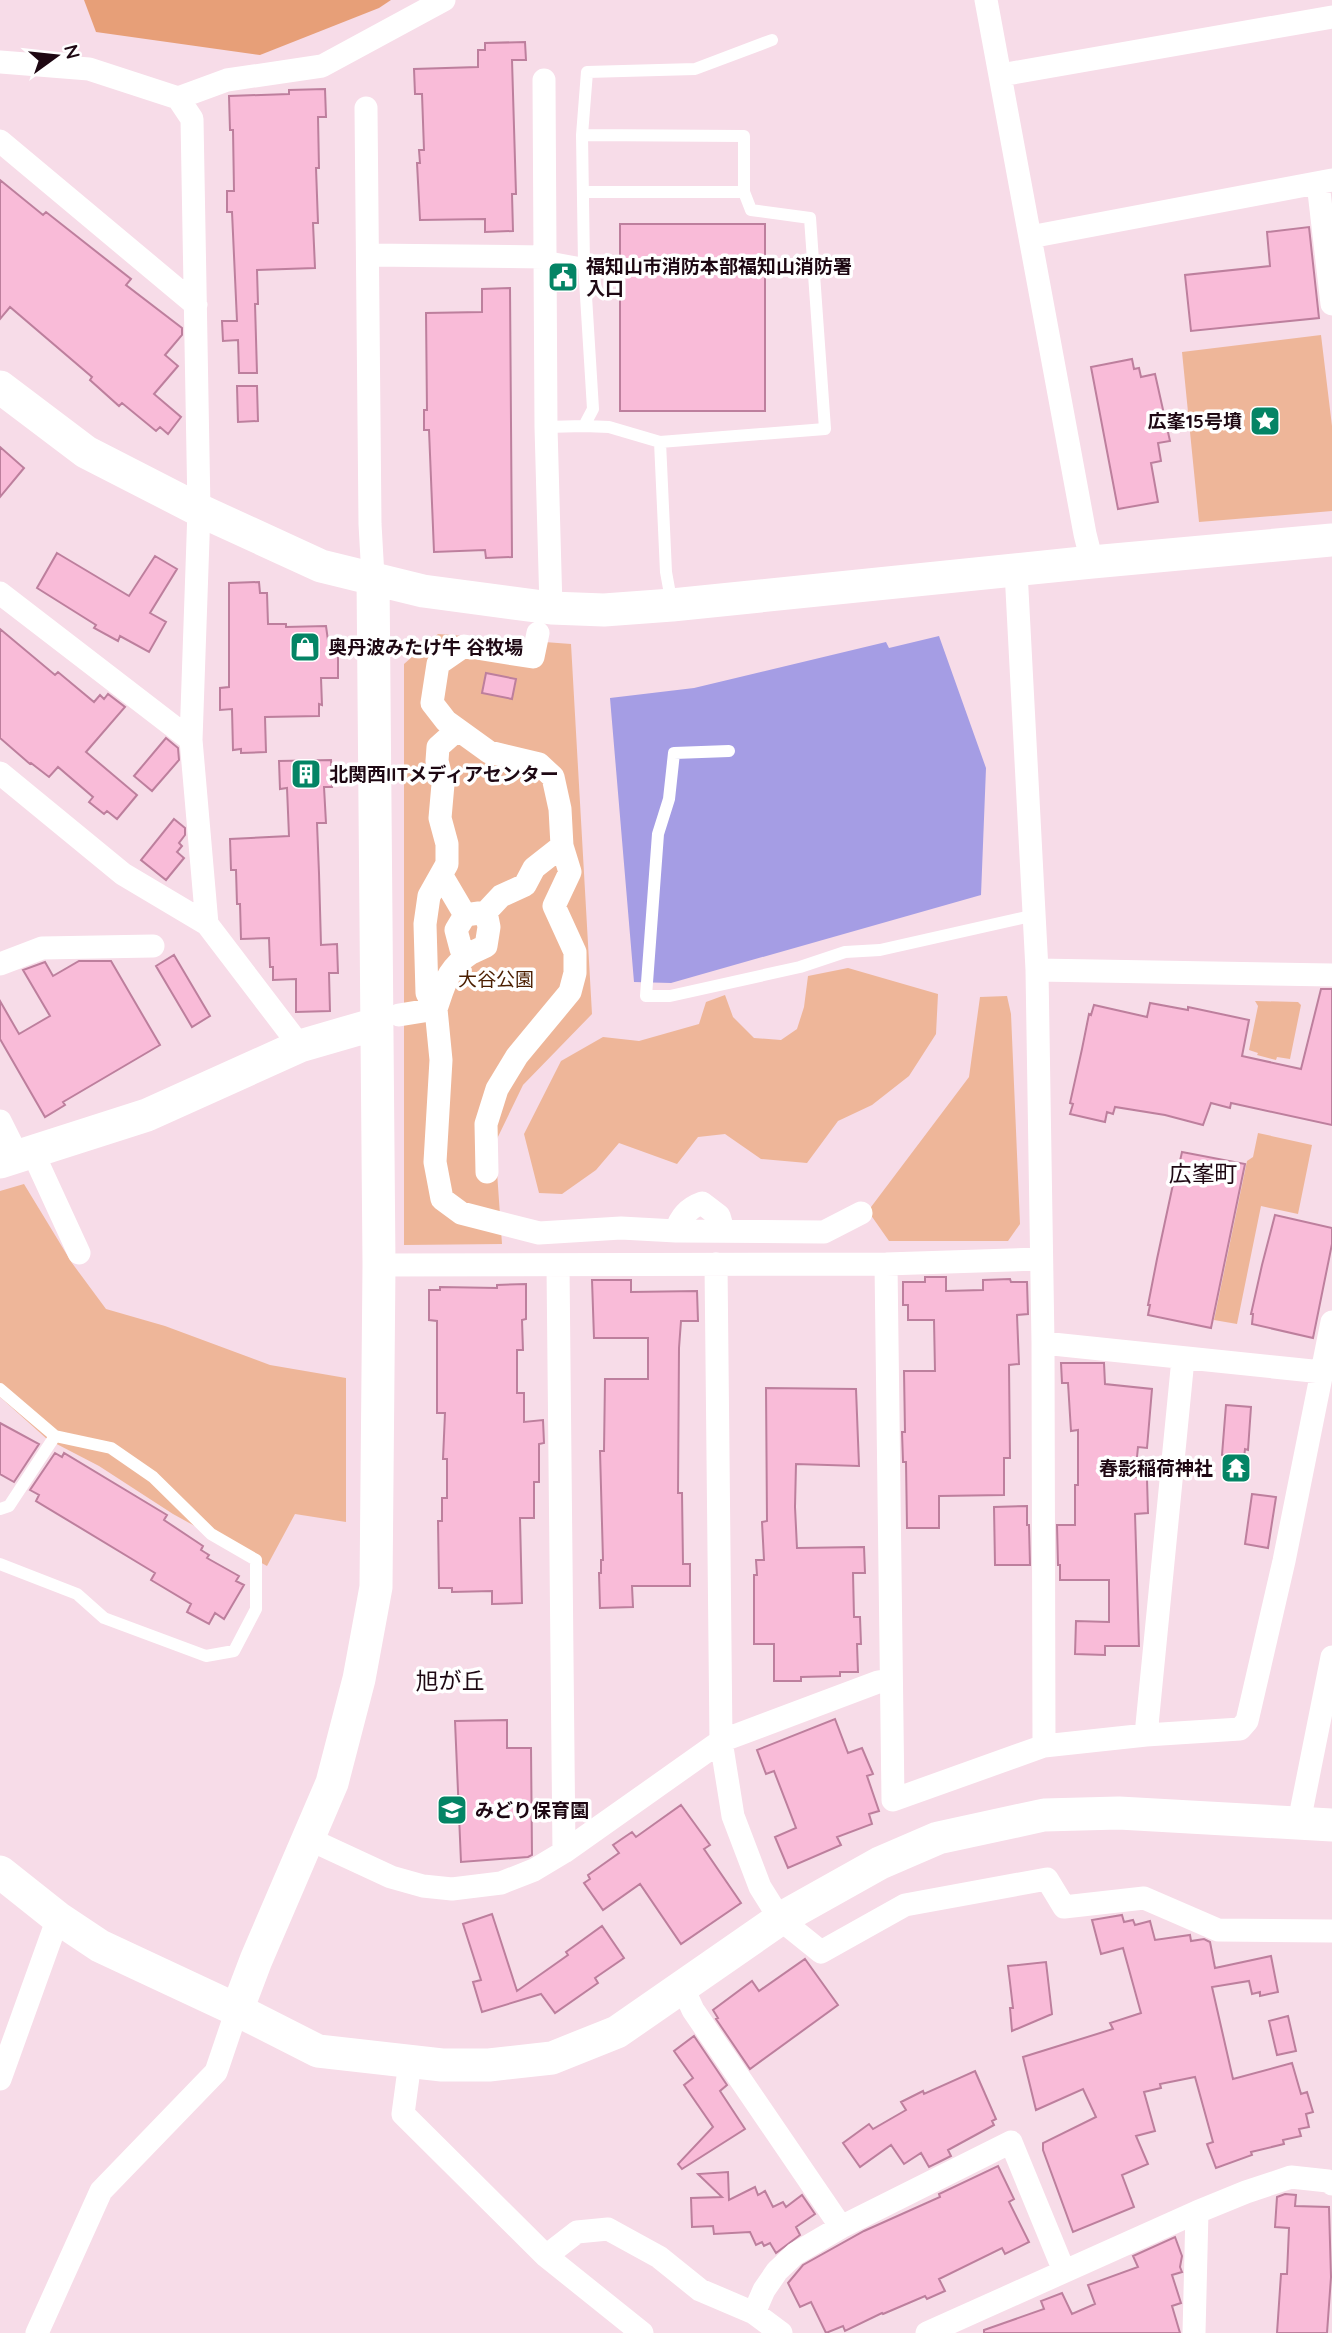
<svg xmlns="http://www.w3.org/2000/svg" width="1332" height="2333" font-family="Quicksand,'Noto Sans JP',sans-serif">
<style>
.green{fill:#eeb699}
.forest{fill:#e79f78}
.water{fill:#a59de4}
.building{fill:#f9bbd8;stroke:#bd7f9d;stroke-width:2}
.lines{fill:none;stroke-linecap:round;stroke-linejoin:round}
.lane{stroke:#fff;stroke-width:12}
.street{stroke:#fff;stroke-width:23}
.secondary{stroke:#fff;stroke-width:33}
.labels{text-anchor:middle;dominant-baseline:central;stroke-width:7;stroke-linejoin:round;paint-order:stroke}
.poi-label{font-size:19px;font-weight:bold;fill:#1e0813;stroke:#fff;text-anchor:start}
.park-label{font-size:19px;fill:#4b1e00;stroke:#fff}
.quarter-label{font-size:23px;fill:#1e0813;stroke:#fff}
</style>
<rect width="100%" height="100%" fill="#f7dce8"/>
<path class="green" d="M 1321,335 L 1332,426 L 1332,511 L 1199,522 L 1182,352 Z
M 438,634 L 571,644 L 592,1014 L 523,1085 L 495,1143 L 502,1244 L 404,1245 L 404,664 Z
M 848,968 L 938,994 L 936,1034 L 909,1076 L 872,1105 L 838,1121 L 807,1163 L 761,1159 L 725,1134 L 698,1137 L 677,1164 L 619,1143 L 596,1170 L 562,1194 L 539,1193 L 524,1134 L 561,1061 L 603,1037 L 639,1041 L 699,1024 L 706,1002 L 725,995 L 733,1017 L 754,1038 L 781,1040 L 797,1029 L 804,1007 L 808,976 Z
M 1007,996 L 1011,1014 L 1020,1224 L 1008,1241 L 889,1241 L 868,1211 L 969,1077 L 980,997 Z
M 1255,1001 L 1298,1002 L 1301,1005 L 1290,1059 L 1277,1057 L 1276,1060 L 1257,1055 L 1258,1053 L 1249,1050 L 1258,1006 Z
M 1258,1133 L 1312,1145 L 1298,1214 L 1261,1206 L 1237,1324 L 1214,1320 L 1247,1161 L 1253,1157 Z
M 24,1184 L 72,1263 L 106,1309 L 165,1326 L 270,1365 L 346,1378 L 346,1522 L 295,1514 L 267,1566 L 173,1514 L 99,1466 L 47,1439 L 0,1397 L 0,1191 Z"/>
<path class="forest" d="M 84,0 L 391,0 L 379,8 L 260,55 L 96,32 Z"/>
<path class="water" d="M 939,636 L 986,768 L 981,895 L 671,983 L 634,982 L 610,698 L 694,688 L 886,642 L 889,648 Z"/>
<path class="building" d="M 525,42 L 526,60 L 512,60 L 516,194 L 512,194 L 513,231 L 485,232 L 485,219 L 420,220 L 417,163 L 420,163 L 419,150 L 424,150 L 422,94 L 415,94 L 414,69 L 478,67 L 478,50 L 485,50 L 485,43 Z
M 325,89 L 326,117 L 318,117 L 319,168 L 316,168 L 318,223 L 313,223 L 315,268 L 257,270 L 258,304 L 255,304 L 257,373 L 239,373 L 238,340 L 223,341 L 222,321 L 237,321 L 232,212 L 227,212 L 227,191 L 234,191 L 233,130 L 230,130 L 229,96 L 289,94 L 289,90 Z
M 0,180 L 43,215 L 46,212 L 131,279 L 126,285 L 182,328 L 182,335 L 165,355 L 178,366 L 154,394 L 181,417 L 168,434 L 160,427 L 156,431 L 122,403 L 119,406 L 90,380 L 92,377 L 10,307 L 0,319 Z
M 620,224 L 765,224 L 765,411 L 620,411 Z
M 1309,227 L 1319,318 L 1191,331 L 1185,275 L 1270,266 L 1267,232 Z
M 510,288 L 512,557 L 486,558 L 485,550 L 434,552 L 429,430 L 424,430 L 424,410 L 427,410 L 426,313 L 482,312 L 482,289 Z
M 1132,359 L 1134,369 L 1139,368 L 1141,377 L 1155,374 L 1170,441 L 1158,443 L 1161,461 L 1151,463 L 1158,502 L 1118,509 L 1091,367 Z
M 237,386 L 257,386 L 258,421 L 238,422 Z
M 0,447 L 24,468 L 0,497 Z
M 57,553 L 129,596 L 155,556 L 177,569 L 150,613 L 166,622 L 149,652 L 120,636 L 118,641 L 94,628 L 96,625 L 37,588 Z
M 259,582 L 260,593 L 267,593 L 268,624 L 286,624 L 286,627 L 326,626 L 330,655 L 338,655 L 338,678 L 321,678 L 322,705 L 319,704 L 319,716 L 265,717 L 266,752 L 241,753 L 241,749 L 233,750 L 232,709 L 220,710 L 220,688 L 229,687 L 229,583 Z
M 0,629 L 55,675 L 58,672 L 94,702 L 100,695 L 104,699 L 108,694 L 125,707 L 86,752 L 137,795 L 117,819 L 107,811 L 104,814 L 89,802 L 93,797 L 58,767 L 49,777 L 31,763 L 30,764 L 0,738 Z
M 486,673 L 516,679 L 512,699 L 482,693 Z
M 166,738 L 178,748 L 179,760 L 152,791 L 134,776 Z
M 331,760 L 332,787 L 324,787 L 326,823 L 317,823 L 319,873 L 321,945 L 337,944 L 338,973 L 329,973 L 330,1011 L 296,1012 L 296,979 L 273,980 L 273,967 L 270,967 L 269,938 L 241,939 L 240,904 L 237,904 L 236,870 L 231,870 L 230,839 L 289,836 L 287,788 L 280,789 L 279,761 Z
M 174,819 L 185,828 L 185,835 L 179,843 L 182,846 L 177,852 L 184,858 L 166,880 L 141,860 Z
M 174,955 L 210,1016 L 192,1027 L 156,966 Z
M 79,961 L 111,961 L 160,1045 L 63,1102 L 65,1105 L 45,1117 L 0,1039 L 0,1001 L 19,1034 L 50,1016 L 23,970 L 45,962 L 53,976 Z
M 1321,989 L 1332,989 L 1332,1125 L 1231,1103 L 1230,1108 L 1211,1103 L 1203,1125 L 1165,1115 L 1115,1107 L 1113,1114 L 1107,1112 L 1105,1122 L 1070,1114 L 1073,1104 L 1070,1103 L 1082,1049 L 1089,1014 L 1091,1015 L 1094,1005 L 1147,1017 L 1150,1003 L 1188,1010 L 1188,1007 L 1249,1020 L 1242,1056 L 1301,1069 Z
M 1182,1152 L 1245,1164 L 1211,1328 L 1148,1315 L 1150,1305 L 1148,1305 L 1157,1259 L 1178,1161 L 1180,1161 Z
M 1275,1215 L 1332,1228 L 1332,1244 L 1313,1338 L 1252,1324 L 1253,1314 L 1251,1314 L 1262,1265 Z
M 925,1277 L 946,1277 L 946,1291 L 983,1290 L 983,1280 L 1010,1279 L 1011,1282 L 1027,1282 L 1028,1314 L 1017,1315 L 1019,1364 L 1009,1365 L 1010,1458 L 1004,1458 L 1004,1495 L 939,1496 L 939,1528 L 907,1528 L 906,1462 L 903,1462 L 902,1432 L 905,1432 L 904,1371 L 935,1371 L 934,1320 L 908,1320 L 908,1305 L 903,1305 L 903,1282 L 925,1282 Z
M 592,1280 L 631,1280 L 631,1292 L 697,1291 L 698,1321 L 681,1321 L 679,1348 L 678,1493 L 682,1493 L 683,1564 L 690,1564 L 690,1586 L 632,1586 L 633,1607 L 600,1608 L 599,1573 L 601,1573 L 601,1560 L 603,1560 L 600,1451 L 604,1451 L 605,1379 L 648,1379 L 648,1338 L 594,1338 Z
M 526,1284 L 526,1319 L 522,1320 L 523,1350 L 517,1350 L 517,1393 L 524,1393 L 524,1422 L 543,1420 L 544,1443 L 539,1444 L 539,1482 L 534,1482 L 534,1518 L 520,1518 L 522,1603 L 492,1604 L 492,1591 L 452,1592 L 452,1588 L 439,1588 L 438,1521 L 442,1521 L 442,1498 L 447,1498 L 447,1459 L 443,1459 L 445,1413 L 437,1413 L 437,1321 L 429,1320 L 429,1290 L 440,1290 L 440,1287 L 497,1288 L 497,1285 Z
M 1061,1363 L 1104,1363 L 1105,1384 L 1152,1389 L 1147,1448 L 1138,1447 L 1135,1477 L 1147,1479 L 1148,1513 L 1135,1514 L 1139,1646 L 1105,1646 L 1105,1655 L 1075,1654 L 1076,1621 L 1109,1622 L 1109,1580 L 1060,1580 L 1060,1565 L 1058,1565 L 1057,1525 L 1075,1525 L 1075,1485 L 1078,1485 L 1078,1430 L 1071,1431 L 1068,1383 L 1062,1383 Z
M 766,1388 L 856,1389 L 859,1466 L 796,1464 L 795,1507 L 797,1548 L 864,1547 L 865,1573 L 853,1573 L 854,1617 L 860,1617 L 861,1644 L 857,1644 L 858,1672 L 840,1672 L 840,1676 L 801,1677 L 801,1681 L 774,1681 L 774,1644 L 754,1644 L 754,1575 L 757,1575 L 756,1560 L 764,1560 L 762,1522 L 767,1521 Z
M 1226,1405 L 1251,1407 L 1248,1450 L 1245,1449 L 1244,1458 L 1222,1455 Z
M 0,1423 L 39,1444 L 14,1482 L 0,1474 Z
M 55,1453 L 62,1457 L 64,1453 L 167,1515 L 164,1520 L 203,1546 L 201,1550 L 209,1555 L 207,1558 L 239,1576 L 236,1581 L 244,1585 L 224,1619 L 215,1613 L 209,1624 L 187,1612 L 191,1604 L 151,1580 L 155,1573 L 36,1501 L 39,1495 L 30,1490 Z
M 1252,1494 L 1276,1497 L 1268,1548 L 1245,1544 Z
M 1027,1506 L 1027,1525 L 1029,1525 L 1030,1565 L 995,1565 L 994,1507 Z
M 835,1719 L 848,1753 L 862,1748 L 873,1774 L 867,1776 L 879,1811 L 869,1814 L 872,1824 L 837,1837 L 841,1845 L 788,1868 L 775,1837 L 796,1828 L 774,1771 L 766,1774 L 757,1750 Z
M 507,1720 L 507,1748 L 531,1748 L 532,1855 L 528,1857 L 461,1862 L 455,1721 Z
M 681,1805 L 710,1845 L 704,1849 L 741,1903 L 681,1944 L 640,1884 L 603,1910 L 584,1883 L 590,1879 L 588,1875 L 619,1853 L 613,1845 L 632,1832 L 636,1837 Z
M 492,1914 L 517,1991 L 568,1955 L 566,1952 L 602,1926 L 624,1958 L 595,1978 L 598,1983 L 555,2013 L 541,1994 L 482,2012 L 473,1982 L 481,1980 L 463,1924 Z
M 1122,1915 L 1124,1922 L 1133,1920 L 1135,1925 L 1150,1921 L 1155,1940 L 1190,1935 L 1191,1941 L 1204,1939 L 1210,1942 L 1215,1968 L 1271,1956 L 1278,1992 L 1260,1996 L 1260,1992 L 1252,1994 L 1249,1981 L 1212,1987 L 1233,2079 L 1292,2063 L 1301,2094 L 1307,2092 L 1313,2112 L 1306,2114 L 1309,2127 L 1299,2129 L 1301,2136 L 1283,2140 L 1284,2144 L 1251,2152 L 1252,2155 L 1216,2168 L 1207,2144 L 1213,2142 L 1195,2077 L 1160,2084 L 1161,2088 L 1144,2092 L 1155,2131 L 1136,2136 L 1148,2164 L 1122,2175 L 1134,2207 L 1073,2232 L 1043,2150 L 1043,2143 L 1096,2117 L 1083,2089 L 1036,2110 L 1023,2057 L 1113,2029 L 1110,2023 L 1141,2013 L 1123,1948 L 1101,1954 L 1092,1920 Z
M 805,1959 L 838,2005 L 750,2069 L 716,2019 L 718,2018 L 713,2010 L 752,1981 L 759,1991 Z
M 1046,1962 L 1052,2014 L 1012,2031 L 1010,2008 L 1013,2008 L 1008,1966 Z
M 1288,2016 L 1296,2051 L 1277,2055 L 1269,2021 Z
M 694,2036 L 727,2085 L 720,2091 L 745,2129 L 682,2169 L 678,2164 L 713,2127 L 684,2085 L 693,2078 L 674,2051 Z
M 975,2071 L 996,2119 L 992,2121 L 994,2125 L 948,2150 L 951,2156 L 929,2167 L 921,2153 L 904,2164 L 891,2145 L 860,2167 L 843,2143 L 869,2124 L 873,2129 L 906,2110 L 901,2102 L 923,2091 L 924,2094 Z
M 998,2166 L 1014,2199 L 1009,2202 L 1029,2242 L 1005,2254 L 1002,2248 L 939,2279 L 945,2291 L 927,2299 L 925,2296 L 883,2314 L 882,2313 L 845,2331 L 843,2326 L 826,2333 L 811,2302 L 800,2307 L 788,2283 L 803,2265 L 864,2231 L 940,2197 L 939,2194 Z
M 728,2172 L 729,2200 L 755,2187 L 758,2195 L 765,2191 L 773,2207 L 783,2202 L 786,2207 L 802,2195 L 815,2214 L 796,2227 L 800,2235 L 776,2253 L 770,2243 L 764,2246 L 762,2242 L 756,2245 L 750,2232 L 714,2234 L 713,2226 L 692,2227 L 691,2198 L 722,2197 L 698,2174 Z
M 1285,2194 L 1296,2195 L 1295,2206 L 1329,2207 L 1331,2277 L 1327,2333 L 1277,2333 L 1281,2274 L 1287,2274 L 1289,2228 L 1275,2227 L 1277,2197 Z
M 1175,2237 L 1182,2256 L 1180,2267 L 1182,2272 L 1172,2275 L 1181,2303 L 1172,2306 L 1180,2333 L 984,2333 L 984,2330 L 1044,2309 L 1041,2301 L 1062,2293 L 1072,2314 L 1095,2304 L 1088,2285 L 1138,2267 L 1133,2256 Z"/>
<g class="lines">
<path class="lane" d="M 582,135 L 587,72 L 695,69 L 772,40
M 546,257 L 584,264 L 582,135 L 744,136 L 744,192 L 583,192
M 584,426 L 609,427 L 660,442 L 825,429 L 810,218 L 751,210 L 744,192
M 546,427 L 584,426 L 593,409 L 584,264
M 660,442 L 666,572 L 672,605
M 729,751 L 674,753 L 669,799 L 658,834 L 646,996 L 670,996 L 800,967 L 845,952 L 880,950 L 1035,915
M 0,1389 L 55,1436 L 111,1448 L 153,1477 L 211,1534 L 256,1560 L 256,1609 L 234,1651 L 206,1656 L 104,1618 L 77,1594 L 0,1564
M 0,1509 L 9,1506 L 55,1436"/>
<path class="street" d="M 986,0 L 1085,534 L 1092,562
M 0,62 L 89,69 L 178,98 L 227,80 L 322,66 L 444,0
M 1001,75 L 1332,17
M 544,80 L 546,427 L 551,608
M 178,98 L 192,119 L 199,510 L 191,740 L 207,924
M 366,108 L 370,524 L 373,577
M 0,141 L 196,305
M 1318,183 L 1332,304
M 1030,237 L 1332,180
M 369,255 L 546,257
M 1016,571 L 1037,970 L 1043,1343 L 1044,1746
M 0,593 L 191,740
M 457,730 L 438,747 L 437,761 L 443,784 L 440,818 L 447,844 L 447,864 L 429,896 L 425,924 L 427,993 L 436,1009 L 441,1060 L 435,1162 L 442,1199 L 461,1213 L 539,1233 L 621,1228 L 676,1231 L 824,1232 L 861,1213
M 0,773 L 123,874 L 207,924 L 300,1046
M 442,876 L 465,915 L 486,912 L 501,896 L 525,885 L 534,868 L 562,846
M 465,915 L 456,930 L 461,949 L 471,953 L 486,946 L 489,927 L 486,912
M 0,964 L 42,948 L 153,946
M 1037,970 L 1332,975
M 399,1015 L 436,1009 C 445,983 447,969 471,953
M 0,1121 L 18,1157
M 33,1153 L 79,1253
M 487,1172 L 486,1124 L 497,1089 L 517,1056 L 570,992 L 575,973 L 575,952 L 554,906 L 570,872 L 562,846 L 560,809 L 553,777 L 539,764 L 489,752 L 446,721 L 432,703 L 438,664 L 464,646 L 533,657 L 538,633
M 676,1231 C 680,1217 688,1208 702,1203 L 719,1216 L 723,1230
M 716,1264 L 721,1741 L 733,1816 L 760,1887 L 780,1919 L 821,1952 L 905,1905 L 1047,1879 L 1064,1907 L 1144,1898 L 1218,1930 L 1332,1931
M 886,1264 L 893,1800 L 1044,1746 L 1146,1735 L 1240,1729 L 1247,1721 L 1284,1561 L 1332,1322
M 379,1265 L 886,1264 L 1040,1259
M 558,1266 L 564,1852
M 1043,1343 L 1322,1372
M 1146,1735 L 1183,1359
M 1299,1822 L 1332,1657
M 309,1839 L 391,1877 L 423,1886 L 452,1889 L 501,1883 L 534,1870 L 564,1852 L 721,1741 L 878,1682 L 890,1680
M 682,1986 L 693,2010 L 841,2227
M 410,2062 L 403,2114 L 546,2256 L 642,2333
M 0,2079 L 58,1918
M 546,2256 L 577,2232 L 608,2229 L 659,2257 L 700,2290 L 754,2313
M 37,2333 L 101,2191 L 216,2072 L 237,2010
M 781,2333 L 754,2313 L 764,2290 L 777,2271 L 795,2254 L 841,2227 L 1011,2142 L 1064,2271
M 927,2333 L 1197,2212 L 1246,2192 L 1291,2177 L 1328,2181 L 1332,2184
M 1194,2333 L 1197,2212"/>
<path class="secondary" d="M 0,387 L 86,452 L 199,510 L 321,566 L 423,591 L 551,608 L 604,610 L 672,605 L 1092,562 L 1332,540
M 0,1162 L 147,1115 L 300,1046 L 376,1024
M 0,1872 L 58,1918 L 100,1946 L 237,2010 L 318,2051 L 442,2065 L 489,2065 L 552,2058 L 617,2032 L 780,1919 L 880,1863 L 938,1838 L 1044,1815 L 1119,1813 L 1332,1825
M 237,2010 L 256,1960 L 332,1783 L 359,1679 L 376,1587 L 379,1265 L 373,577"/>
</g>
<defs>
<g id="civic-square" transform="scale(1.575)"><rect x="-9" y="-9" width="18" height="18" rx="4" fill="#048465" stroke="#fff"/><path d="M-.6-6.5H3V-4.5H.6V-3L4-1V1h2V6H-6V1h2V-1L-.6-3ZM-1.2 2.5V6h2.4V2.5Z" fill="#fff"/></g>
<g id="sight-square" transform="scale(1.575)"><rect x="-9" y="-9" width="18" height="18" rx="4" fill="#048465" stroke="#fff"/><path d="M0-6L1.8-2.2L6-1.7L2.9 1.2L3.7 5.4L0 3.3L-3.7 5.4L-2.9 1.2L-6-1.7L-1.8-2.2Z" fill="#fff"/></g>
<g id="shop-square" transform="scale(1.575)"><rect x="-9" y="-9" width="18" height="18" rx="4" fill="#048465" stroke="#fff"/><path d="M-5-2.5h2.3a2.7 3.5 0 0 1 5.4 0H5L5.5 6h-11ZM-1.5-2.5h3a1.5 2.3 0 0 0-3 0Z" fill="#fff"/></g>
<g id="building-square" transform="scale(1.575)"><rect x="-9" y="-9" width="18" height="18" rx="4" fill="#048465" stroke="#fff"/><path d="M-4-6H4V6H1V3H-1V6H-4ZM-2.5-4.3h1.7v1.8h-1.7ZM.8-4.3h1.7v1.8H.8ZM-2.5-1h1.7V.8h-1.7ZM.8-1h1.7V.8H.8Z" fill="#fff"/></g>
<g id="temple-square" transform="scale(1.575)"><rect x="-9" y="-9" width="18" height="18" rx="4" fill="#048465" stroke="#fff"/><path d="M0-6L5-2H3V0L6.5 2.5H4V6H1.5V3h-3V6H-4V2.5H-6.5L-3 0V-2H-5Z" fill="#fff"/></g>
<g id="school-square" transform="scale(1.575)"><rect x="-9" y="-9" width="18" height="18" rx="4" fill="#048465" stroke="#fff"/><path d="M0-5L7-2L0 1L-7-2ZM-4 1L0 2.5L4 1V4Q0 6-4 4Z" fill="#fff"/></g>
</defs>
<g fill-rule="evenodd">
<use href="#civic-square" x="563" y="277"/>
<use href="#sight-square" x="1265" y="421"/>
<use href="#shop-square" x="305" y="647"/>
<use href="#building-square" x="306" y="774"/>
<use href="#temple-square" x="1236" y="1468"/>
<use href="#school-square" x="452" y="1810"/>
</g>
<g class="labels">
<g class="poi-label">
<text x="586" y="266">福知山市消防本部福知山消防署<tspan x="586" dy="22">入口</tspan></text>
<text x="1242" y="421" text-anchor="end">広峯15号墳</text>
<text x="328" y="647">奥丹波みたけ牛 谷牧場</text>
<text x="329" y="774">北関西IITメディアセンター</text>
<text x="1213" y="1468" text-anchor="end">春影稲荷神社</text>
<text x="475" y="1810">みどり保育園</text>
</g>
<g class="park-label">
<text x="496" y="979">大谷公園</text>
</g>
<g class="quarter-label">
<text x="1203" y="1173">広峯町</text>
<text x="450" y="1680">旭が丘</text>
</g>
</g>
<g transform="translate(56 56) rotate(75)" stroke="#ffffff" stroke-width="5" paint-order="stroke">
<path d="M0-5L12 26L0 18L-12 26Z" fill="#1e0813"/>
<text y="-10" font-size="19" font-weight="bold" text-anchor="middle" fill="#1e0813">N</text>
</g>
</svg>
